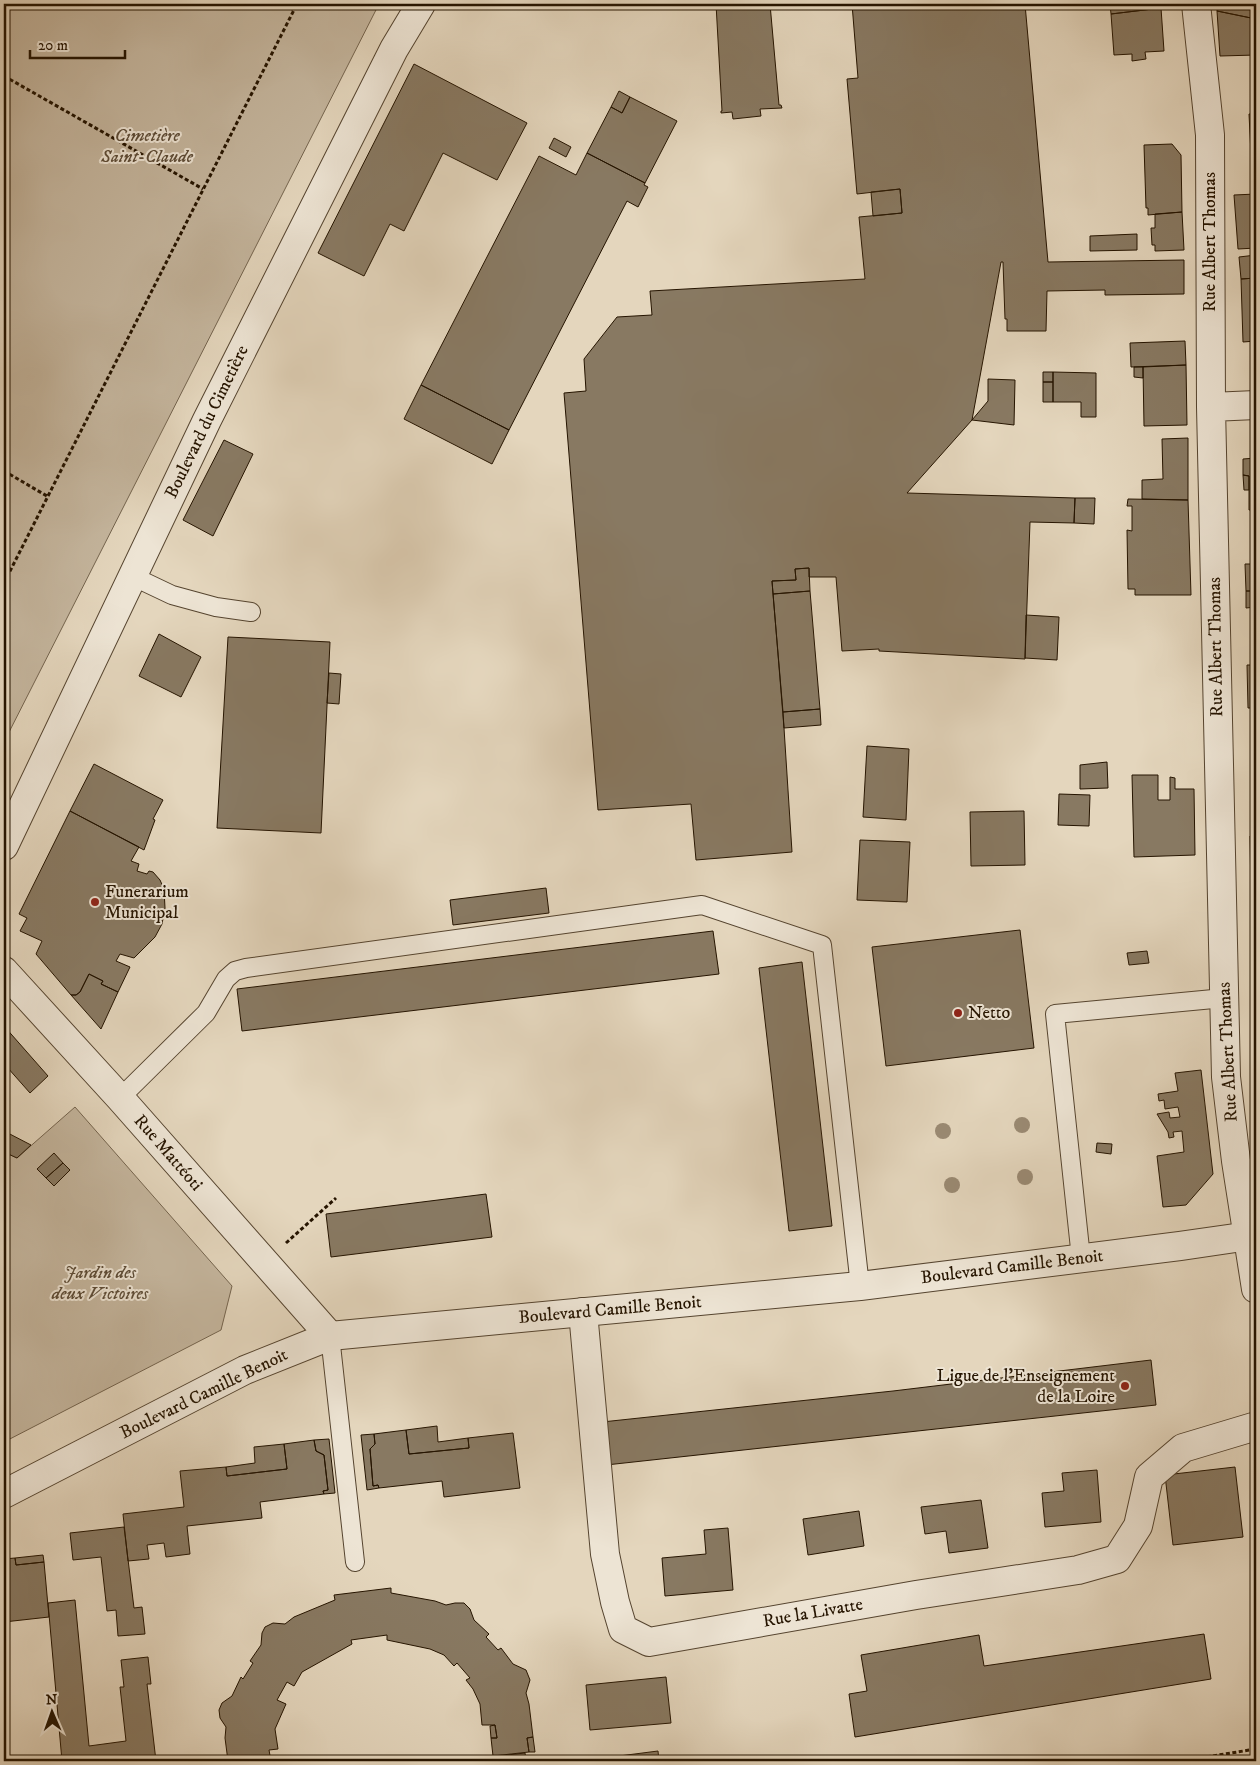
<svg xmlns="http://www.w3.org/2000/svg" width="1260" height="1765" font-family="'IM FELL DW Pica',serif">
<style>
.green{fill:#c4b59d;stroke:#74644e}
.building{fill:#887962;stroke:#251400}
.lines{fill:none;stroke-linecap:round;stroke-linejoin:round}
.service-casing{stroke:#55442f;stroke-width:20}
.minor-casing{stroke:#55442f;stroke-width:30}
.tertiary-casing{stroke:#55442f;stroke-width:30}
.path{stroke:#251400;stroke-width:3;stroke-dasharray:4 2.5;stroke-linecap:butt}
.service{stroke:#ede4d4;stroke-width:18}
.minor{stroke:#ede4d4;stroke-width:28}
.tertiary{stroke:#ede4d4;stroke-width:28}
.tree{fill:#9a8a73}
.poi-dot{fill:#8f2418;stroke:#ede4d4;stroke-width:2}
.labels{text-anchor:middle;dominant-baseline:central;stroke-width:4;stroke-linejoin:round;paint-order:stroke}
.park-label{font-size:18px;font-style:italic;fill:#5d4c37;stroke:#ede4d4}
.street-label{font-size:18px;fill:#251400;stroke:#ede4d4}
.poi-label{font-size:18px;fill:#251400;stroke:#ede4d4;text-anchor:start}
</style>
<rect width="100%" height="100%" fill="#e4d6bd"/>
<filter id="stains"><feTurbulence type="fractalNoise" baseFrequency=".004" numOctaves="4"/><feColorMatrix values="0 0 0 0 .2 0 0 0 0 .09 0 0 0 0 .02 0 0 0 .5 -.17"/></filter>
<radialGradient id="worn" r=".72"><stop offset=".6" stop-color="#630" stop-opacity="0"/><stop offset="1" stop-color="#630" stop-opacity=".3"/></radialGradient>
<path class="green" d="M 4,4 L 379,4 L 4,742 Z
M 75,1107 L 232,1286 L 221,1330 L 4,1442 L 4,1152 L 17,1158 Z"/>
<path class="building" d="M 716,4 L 770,4 L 779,105 L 781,105 L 782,108 L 760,109 L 761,116 L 733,119 L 732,112 L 721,113 L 721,111 L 722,111 Z
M 852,4 L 1025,4 L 1048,262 L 1184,260 L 1184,294 L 1105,295 L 1105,290 L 1047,291 L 1046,331 L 1007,331 L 1007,319 L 1005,319 L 1003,262 L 1001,262 L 972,420 L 907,493 L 1075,498 L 1074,523 L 1030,522 L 1025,659 L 879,651 L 879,649 L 842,651 L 836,577 L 809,577 L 809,568 L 795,569 L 796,580 L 772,581 L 784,728 L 792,852 L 696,860 L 691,804 L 598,810 L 564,393 L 586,391 L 584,359 L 617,317 L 652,315 L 650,291 L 865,279 L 859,217 L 902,213 L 900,189 L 857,194 L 847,79 L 858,78 Z
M 1110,4 L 1160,4 L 1161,8 L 1111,14 Z
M 1217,4 L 1256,4 L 1256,19 L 1217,11 Z
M 1161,8 L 1164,51 L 1145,52 L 1146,59 L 1132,61 L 1132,54 L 1114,55 L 1111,14 Z
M 1217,11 L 1256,19 L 1256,55 L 1220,56 Z
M 414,64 L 527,123 L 497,180 L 443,153 L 404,231 L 390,224 L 364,276 L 318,253 Z
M 619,91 L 630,97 L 622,113 L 611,107 Z
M 630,97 L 677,121 L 645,183 L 587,153 L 611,107 L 622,113 Z
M 1249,114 L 1256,114 L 1256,154 L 1251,154 Z
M 554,138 L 571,147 L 566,157 L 549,148 Z
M 1172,144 L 1181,155 L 1182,212 L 1148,215 L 1148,208 L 1146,208 L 1144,145 Z
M 587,153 L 645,183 L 644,185 L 648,187 L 638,207 L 627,201 L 509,430 L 421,385 L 539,156 L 576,175 Z
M 900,189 L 902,213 L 873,216 L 871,192 Z
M 1256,194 L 1256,248 L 1238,249 L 1234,195 Z
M 1182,212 L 1184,250 L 1155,251 L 1155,245 L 1152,245 L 1151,228 L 1155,228 L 1155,214 Z
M 1137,234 L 1137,250 L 1090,251 L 1090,236 Z
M 1256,255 L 1256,278 L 1241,279 L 1239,257 Z
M 1256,278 L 1256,341 L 1243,342 L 1241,279 Z
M 1185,341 L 1186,365 L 1131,367 L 1130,343 Z
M 1186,365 L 1187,425 L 1144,426 L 1143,367 Z
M 1134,367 L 1143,367 L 1143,378 L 1134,377 Z
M 1043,372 L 1053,372 L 1053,382 L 1043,382 Z
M 1053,372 L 1096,373 L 1096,417 L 1081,417 L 1081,402 L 1053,402 Z
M 988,379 L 1015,380 L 1014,425 L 972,420 L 988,401 Z
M 1043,382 L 1053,382 L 1053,402 L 1043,402 Z
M 421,385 L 509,430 L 492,464 L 404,419 Z
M 1188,438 L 1188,500 L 1142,499 L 1142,480 L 1163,479 L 1162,439 Z
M 224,440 L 253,454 L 213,536 L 183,520 Z
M 1256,458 L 1256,510 L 1249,510 L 1249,476 L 1243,475 L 1243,459 Z
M 1243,475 L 1249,476 L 1249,490 L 1244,490 Z
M 1075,498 L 1095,498 L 1094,524 L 1074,523 Z
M 1128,499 L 1188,500 L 1191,595 L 1135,595 L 1135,589 L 1128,589 L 1127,530 L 1132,531 L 1132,506 L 1127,506 Z
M 1245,564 L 1256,564 L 1256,591 L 1246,591 Z
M 809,568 L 810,591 L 773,594 L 772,581 L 796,580 L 795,569 Z
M 810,591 L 820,709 L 783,712 L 773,594 Z
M 1246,591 L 1256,591 L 1256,607 L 1246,608 Z
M 1026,615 L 1059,617 L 1057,660 L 1025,658 Z
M 159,634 L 201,657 L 181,697 L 139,676 Z
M 228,637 L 330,642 L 321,833 L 217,828 Z
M 1247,665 L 1256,665 L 1256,708 L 1248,708 Z
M 329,673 L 341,674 L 339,704 L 327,703 Z
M 820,709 L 821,725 L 784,728 L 783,712 Z
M 867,746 L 909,749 L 906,820 L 863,817 Z
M 1107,762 L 1108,788 L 1080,789 L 1080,765 Z
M 94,764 L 163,800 L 153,819 L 155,820 L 144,850 L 70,811 Z
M 1132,775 L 1158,775 L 1158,800 L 1170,800 L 1170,777 L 1175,778 L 1175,789 L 1194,789 L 1195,855 L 1134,857 Z
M 1059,794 L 1090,795 L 1089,826 L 1058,825 Z
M 70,811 L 139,847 L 131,861 L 139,864 L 137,871 L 147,874 L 149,871 L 153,872 L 160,880 L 164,889 L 165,908 L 162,924 L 155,937 L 134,958 L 120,954 L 116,961 L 130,967 L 118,992 L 101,984 L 103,981 L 89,974 L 80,992 L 76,995 L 71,995 L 36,954 L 42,941 L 20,931 L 27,918 L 19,914 Z
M 1024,811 L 1025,865 L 971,866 L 970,812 Z
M 1250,836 L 1256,836 L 1256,895 L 1251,895 Z
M 860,840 L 910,842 L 907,902 L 857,900 Z
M 546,888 L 549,913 L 453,925 L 450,900 Z
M 1251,910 L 1256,910 L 1256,971 L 1253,971 Z
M 1020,930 L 1034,1048 L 886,1066 L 872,947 Z
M 713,931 L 719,974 L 242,1031 L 237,989 Z
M 1147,951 L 1149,963 L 1129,965 L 1127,953 Z
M 802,962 L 832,1226 L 789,1231 L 759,968 Z
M 89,974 L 103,981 L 101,984 L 118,992 L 101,1029 L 71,995 L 76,995 L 80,992 Z
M 4,1026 L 48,1076 L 30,1093 L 7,1067 L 4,1071 Z
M 1201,1070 L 1213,1174 L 1186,1205 L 1163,1207 L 1157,1156 L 1184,1152 L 1182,1131 L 1173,1132 L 1174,1137 L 1169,1138 L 1168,1132 L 1157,1114 L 1169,1112 L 1170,1118 L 1180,1117 L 1178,1107 L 1165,1109 L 1164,1100 L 1159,1101 L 1158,1094 L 1178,1091 L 1175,1073 Z
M 4,1131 L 31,1145 L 17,1158 L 4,1152 Z
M 1097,1143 L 1112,1144 L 1111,1154 L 1096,1152 Z
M 54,1153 L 63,1163 L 46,1178 L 37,1169 Z
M 63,1163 L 70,1170 L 54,1186 L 46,1178 Z
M 486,1194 L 492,1237 L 331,1257 L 326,1214 Z
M 1151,1360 L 1156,1405 L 606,1465 L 602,1422 L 893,1391 Z
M 437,1426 L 438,1442 L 468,1438 L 469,1448 L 409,1454 L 406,1430 Z
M 406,1430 L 409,1454 L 469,1448 L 468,1438 L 513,1433 L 520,1488 L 444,1497 L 442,1481 L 379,1488 L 378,1485 L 373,1486 L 370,1449 L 375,1444 L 374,1434 Z
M 374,1434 L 375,1444 L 370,1449 L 373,1486 L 378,1485 L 379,1488 L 367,1490 L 361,1435 Z
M 329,1439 L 335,1493 L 324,1494 L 323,1491 L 328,1490 L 324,1455 L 316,1451 L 314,1440 Z
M 314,1440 L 316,1451 L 324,1455 L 328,1490 L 323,1491 L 324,1494 L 260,1502 L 262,1518 L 187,1526 L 190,1554 L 166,1557 L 164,1543 L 147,1545 L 149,1559 L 128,1561 L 123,1514 L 184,1507 L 180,1471 L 226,1467 L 227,1476 L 287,1469 L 284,1444 Z
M 284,1444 L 287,1469 L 227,1476 L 226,1467 L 255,1463 L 254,1447 Z
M 1235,1467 L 1243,1537 L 1173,1545 L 1165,1475 Z
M 1097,1470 L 1101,1522 L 1045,1527 L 1042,1493 L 1064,1491 L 1062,1473 Z
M 981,1500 L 988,1548 L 949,1553 L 946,1531 L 925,1534 L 921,1507 Z
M 859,1511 L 864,1546 L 808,1555 L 803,1519 Z
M 124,1527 L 134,1608 L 142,1607 L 145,1634 L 118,1636 L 116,1610 L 107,1611 L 101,1557 L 73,1560 L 70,1533 Z
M 728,1528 L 733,1590 L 665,1596 L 662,1558 L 706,1554 L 704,1530 Z
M 43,1555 L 44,1562 L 16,1565 L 15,1558 Z
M 15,1558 L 16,1565 L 44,1562 L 49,1617 L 4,1622 L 4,1559 Z
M 391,1588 L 391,1593 L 435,1601 L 446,1605 L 455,1603 L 464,1603 L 470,1609 L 474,1620 L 489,1634 L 486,1637 L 498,1650 L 501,1648 L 513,1664 L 526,1670 L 530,1680 L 526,1693 L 529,1704 L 533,1737 L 527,1738 L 529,1752 L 493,1756 L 491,1738 L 497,1738 L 495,1725 L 482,1725 L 480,1704 L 473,1689 L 466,1680 L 470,1678 L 457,1663 L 454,1666 L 444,1655 L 430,1649 L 387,1640 L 387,1635 L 351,1640 L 352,1644 L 302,1672 L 294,1686 L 287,1682 L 277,1700 L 286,1704 L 275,1729 L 278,1749 L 269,1750 L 271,1761 L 228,1761 L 225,1738 L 226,1727 L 220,1718 L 219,1710 L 222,1703 L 232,1696 L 241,1677 L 243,1679 L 253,1663 L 250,1661 L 261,1645 L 262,1633 L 265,1627 L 273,1623 L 285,1624 L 294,1617 L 335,1600 L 334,1595 Z
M 75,1600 L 89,1746 L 126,1741 L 120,1687 L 124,1687 L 121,1660 L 148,1657 L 151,1684 L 147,1684 L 156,1761 L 62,1761 L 48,1603 Z
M 1204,1634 L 1211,1679 L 855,1737 L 849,1694 L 867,1691 L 861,1655 L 979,1635 L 984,1666 Z
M 666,1677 L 671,1723 L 590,1730 L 586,1685 Z
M 495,1725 L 497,1738 L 491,1738 L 490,1726 Z
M 533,1737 L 535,1752 L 529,1752 L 527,1738 Z
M 658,1751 L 659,1761 L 589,1761 L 588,1760 Z
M 525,1753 L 526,1759 L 507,1760 L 507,1755 Z"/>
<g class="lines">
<g class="service-casing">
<path id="service" d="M 132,576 L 172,595 L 216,607 L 251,612
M 120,1098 L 206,1013 L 226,979 L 235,971 L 246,968 L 702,905 L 822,945 L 860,1286
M 1081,1258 L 1055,1014 L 1224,998
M 330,1336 L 355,1562"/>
</g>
<g class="minor-casing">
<path id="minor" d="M 1196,4 L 1210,135 L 1211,407 L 1226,1077 L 1236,1161 L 1256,1289
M 1211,407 L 1256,405
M 4,971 L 120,1098 L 330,1336
M 583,1312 L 605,1554 L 615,1602 L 623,1629 L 649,1642 L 916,1595 L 1078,1570 L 1117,1559 L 1138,1526 L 1149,1477 L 1183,1448 L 1253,1427"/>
</g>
<g class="tertiary-casing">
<path id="tertiary" d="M 4,846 L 207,420 L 394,49 L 421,4
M 4,1494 L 245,1370 L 330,1336 L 860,1286 L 1180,1246 L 1256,1235"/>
</g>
<path class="path" d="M 289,4 L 293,10
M 4,76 L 203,189
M 4,471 L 47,496
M 4,583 L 297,4
M 286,1243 L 336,1198
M 1181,1761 L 1256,1749"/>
<use href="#service" class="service"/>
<use href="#minor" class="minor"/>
<use href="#tertiary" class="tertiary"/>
</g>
<g class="tree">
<circle cx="1022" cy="1125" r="8"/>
<circle cx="943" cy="1131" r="8"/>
<circle cx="1025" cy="1177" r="8"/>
<circle cx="952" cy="1185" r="8"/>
</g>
<g class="poi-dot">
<circle cx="95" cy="902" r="5"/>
<circle cx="958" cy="1013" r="5"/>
<circle cx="1125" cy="1386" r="5"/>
</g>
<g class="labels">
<g class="park-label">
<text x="147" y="136">Cimetière<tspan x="147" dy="21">Saint-Claude</tspan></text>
<text x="100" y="1273">Jardin des<tspan x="100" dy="21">deux Victoires</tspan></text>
</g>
<g class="street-label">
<text transform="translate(1210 242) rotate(-90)">Rue Albert Thomas</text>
<text transform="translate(207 422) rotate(-64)">Boulevard du Cimetière</text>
<text transform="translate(1216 647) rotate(-91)">Rue Albert Thomas</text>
<text transform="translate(1228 1052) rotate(-93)">Rue Albert Thomas</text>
<text transform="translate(168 1153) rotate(49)">Rue Mattéoti</text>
<text transform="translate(1012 1267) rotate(-7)">Boulevard Camille Benoit</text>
<text transform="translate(610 1310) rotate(-5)">Boulevard Camille Benoit</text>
<text transform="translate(204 1394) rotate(-26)">Boulevard Camille Benoit</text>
<text transform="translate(813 1613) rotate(-10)">Rue la Livatte</text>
</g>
<g class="poi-label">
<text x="105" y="892">Funerarium<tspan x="105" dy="21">Municipal</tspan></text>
<text x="968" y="1013">Netto</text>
<text x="1115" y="1376" text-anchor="end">Ligue de l'Enseignement<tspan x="1115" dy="21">de la Loire</tspan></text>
</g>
</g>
<rect width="1260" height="1765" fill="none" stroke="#e4d6bd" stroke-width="20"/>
<rect x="5" y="5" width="1250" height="1755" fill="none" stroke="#251400" stroke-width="2.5"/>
<rect x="10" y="10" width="1240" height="1745" fill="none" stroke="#251400"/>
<g transform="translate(52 1712) rotate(358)" stroke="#ede4d4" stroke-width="4" paint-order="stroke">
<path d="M0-4L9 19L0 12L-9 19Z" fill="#251400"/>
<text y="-8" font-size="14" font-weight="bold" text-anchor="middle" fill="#251400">N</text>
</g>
<path d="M30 50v8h95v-8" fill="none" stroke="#251400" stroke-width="2.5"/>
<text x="38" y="50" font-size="15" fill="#251400" stroke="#ede4d4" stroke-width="4" paint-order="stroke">20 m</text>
<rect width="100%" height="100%" filter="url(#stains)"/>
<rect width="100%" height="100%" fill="url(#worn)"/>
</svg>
